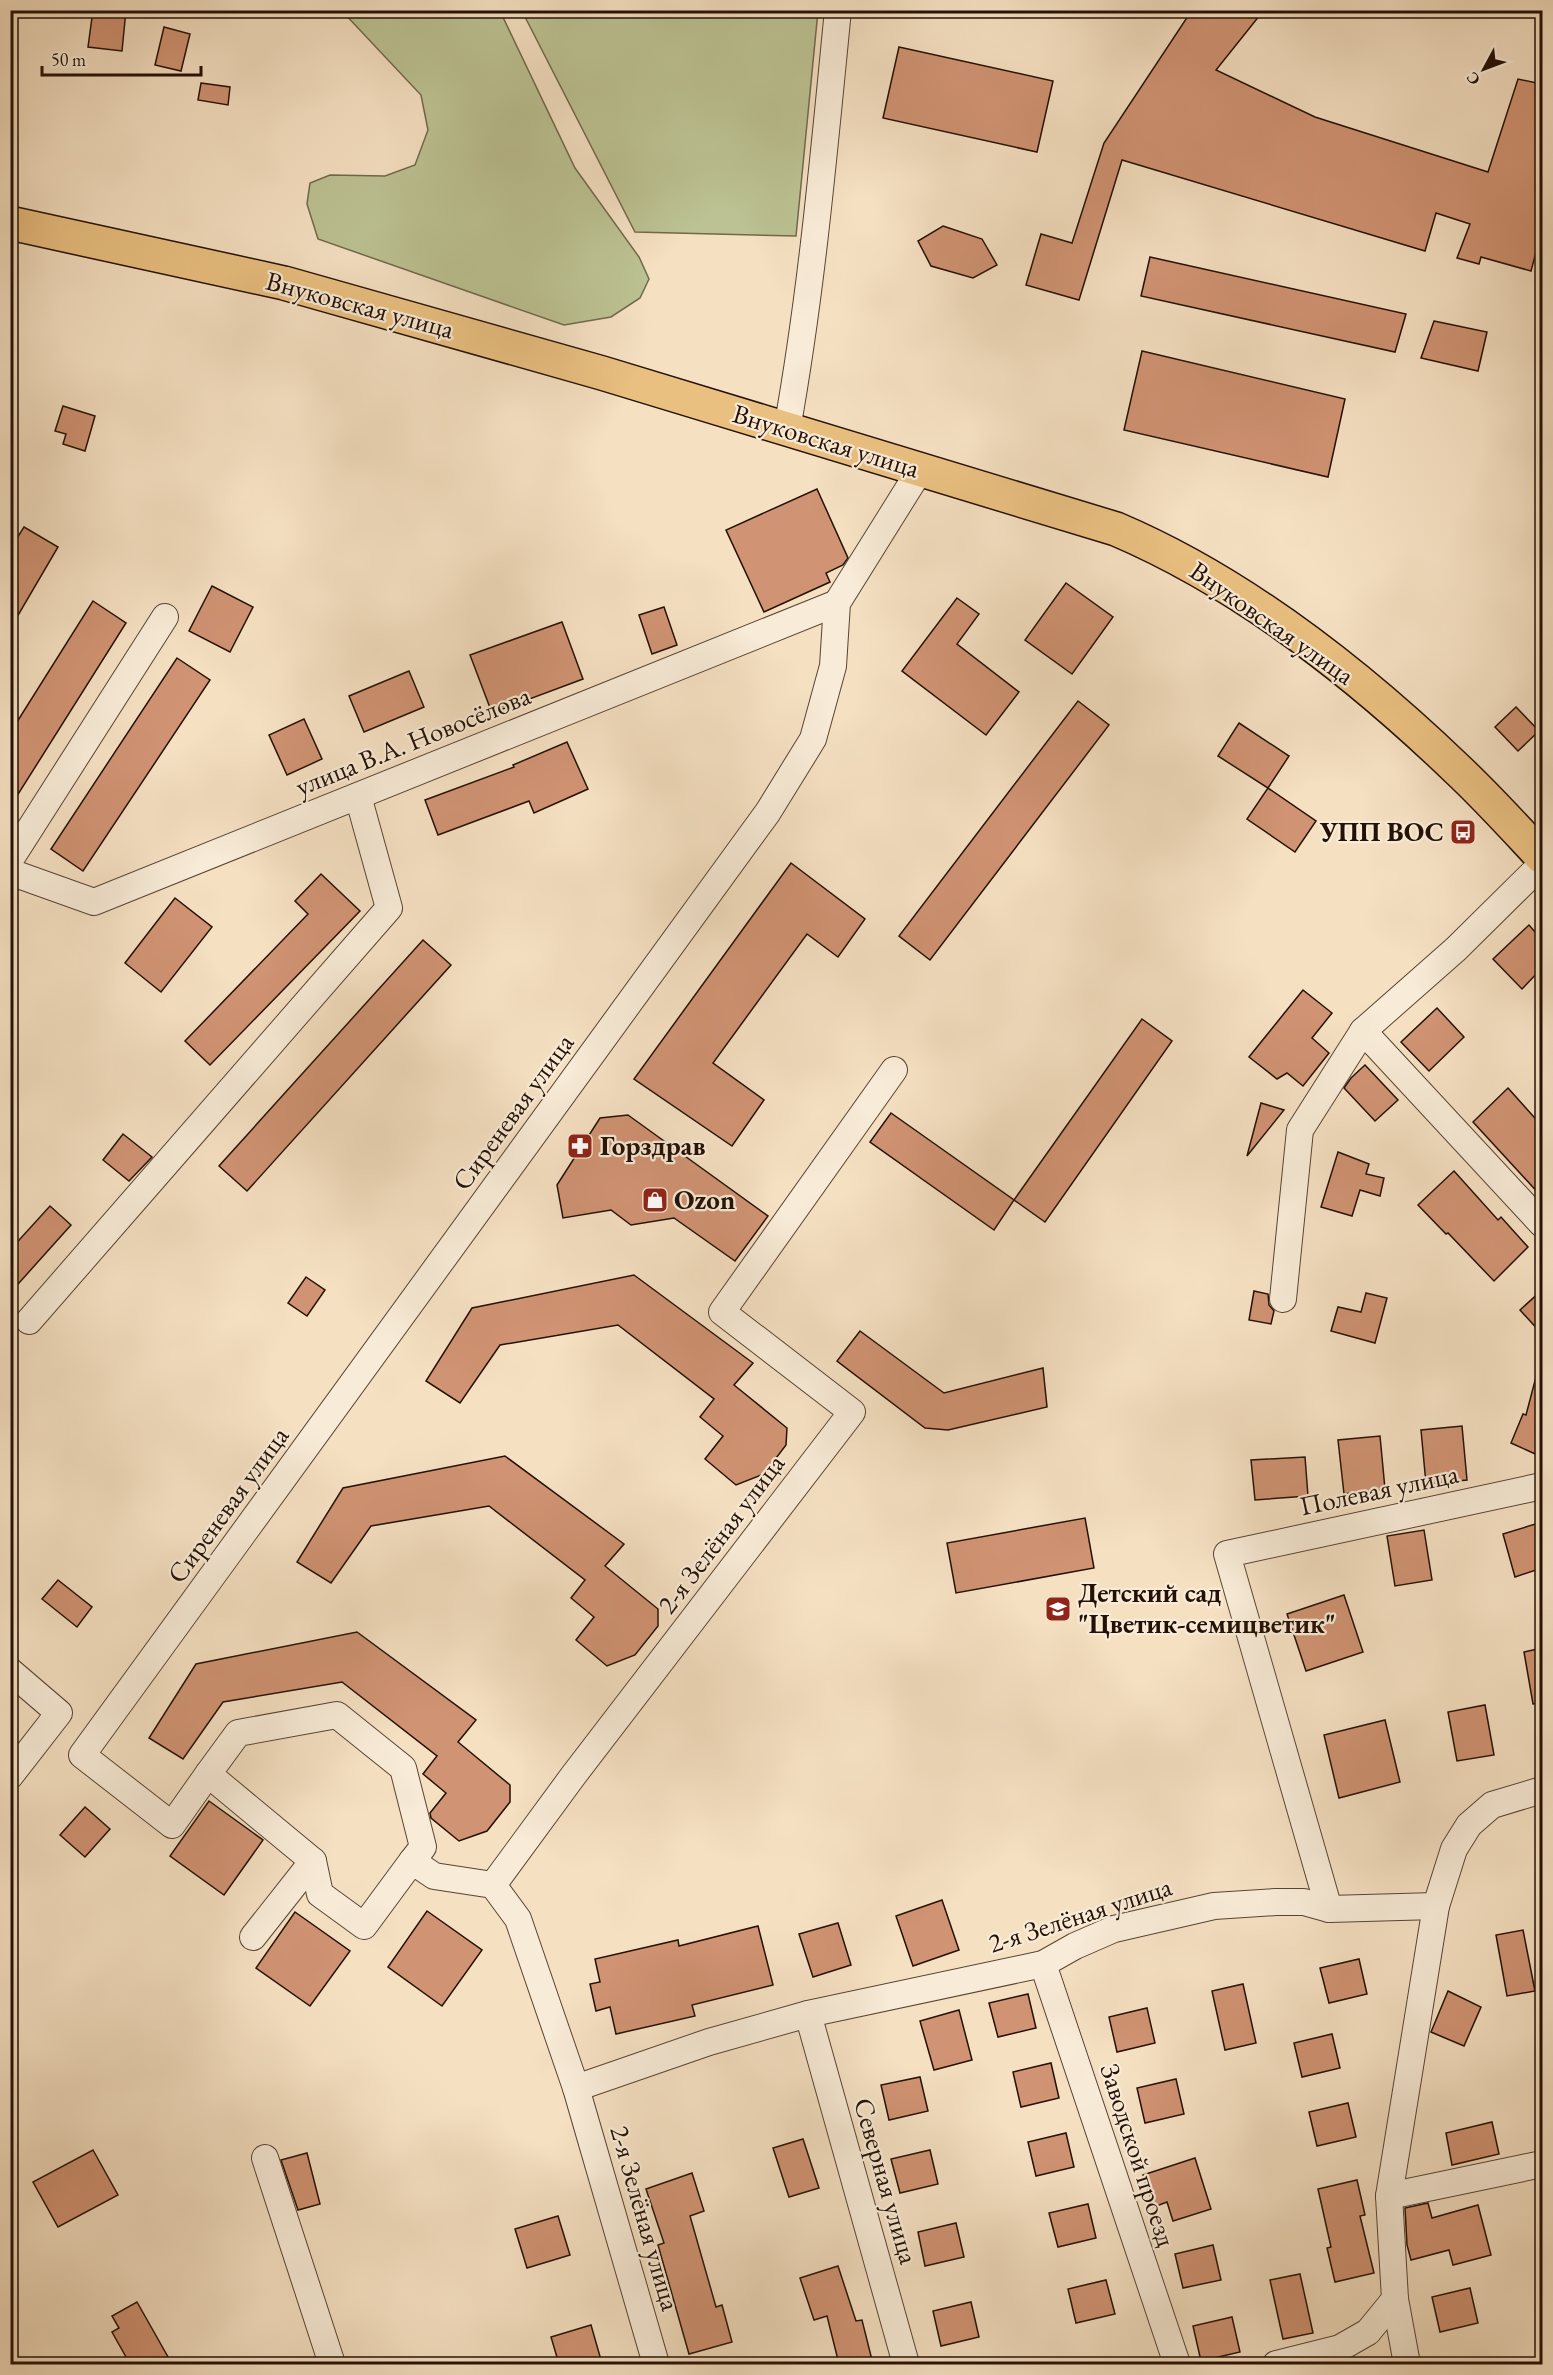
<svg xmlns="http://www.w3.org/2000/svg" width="1553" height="2375" viewBox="0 0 1553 2375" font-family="'EB Garamond',serif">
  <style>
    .green { fill: #bcc293; stroke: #70694c; stroke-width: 1.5 }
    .building { fill: #d09373; stroke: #241005; stroke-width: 1.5 }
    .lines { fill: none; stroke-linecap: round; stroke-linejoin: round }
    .minor-casing { stroke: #584434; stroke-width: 28 }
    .major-casing { stroke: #241005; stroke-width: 36 }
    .minor { stroke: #f8ebd7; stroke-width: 26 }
    .major { stroke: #eac081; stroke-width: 33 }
    .labels { text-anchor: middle; stroke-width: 4.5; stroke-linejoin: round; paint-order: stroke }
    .street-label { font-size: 27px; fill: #241005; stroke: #f8ebd7 }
    .poi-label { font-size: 27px; font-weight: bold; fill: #241005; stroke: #f8ebd7; text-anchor: start }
  </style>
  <rect width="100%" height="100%" fill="#f5e0c2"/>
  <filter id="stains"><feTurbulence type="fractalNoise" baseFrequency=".00333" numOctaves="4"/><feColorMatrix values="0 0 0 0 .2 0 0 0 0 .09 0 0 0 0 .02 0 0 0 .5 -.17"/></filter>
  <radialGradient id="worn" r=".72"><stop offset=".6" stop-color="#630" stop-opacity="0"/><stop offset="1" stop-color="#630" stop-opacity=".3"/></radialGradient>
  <g class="green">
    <polygon points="342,11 500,11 575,168 639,257 649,279 640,298 611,317 564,325 318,239 307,204 310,183 330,175 385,176 415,165 428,130 421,95"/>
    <polygon points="522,11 818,11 796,236 635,232"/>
  </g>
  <g class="building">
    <polygon points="93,10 126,10 122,51 88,47"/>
    <polygon points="1192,10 1264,10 1216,70 1315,117 1488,172 1518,79 1542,84 1542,230 1531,271 1481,257 1479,264 1457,258 1470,224 1436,213 1425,251 1122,160 1079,300 1026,285 1041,234 1072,243 1104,143"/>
    <polygon points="164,27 190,34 181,71 155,65"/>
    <polygon points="899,47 1053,81 1037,152 883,118"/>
    <polygon points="201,83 230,87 228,105 198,100"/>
    <polygon points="943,226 982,239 997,265 973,278 931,266 918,241"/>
    <polygon points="1150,257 1406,314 1395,352 1141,296"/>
    <polygon points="1434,321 1487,332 1478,371 1421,358"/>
    <polygon points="1142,351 1345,399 1328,477 1124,430"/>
    <polygon points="63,406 95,416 85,451 63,444 66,434 55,431"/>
    <polygon points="817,489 848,558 843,565 826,573 830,582 764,612 726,530"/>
    <polygon points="24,527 58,547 10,629 10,549"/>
    <polygon points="1066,583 1113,617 1072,674 1025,640"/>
    <polygon points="212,586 253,607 230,652 189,631"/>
    <polygon points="957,598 979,614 957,644 1019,692 986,735 902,671"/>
    <polygon points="93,601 126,623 10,807 10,733"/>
    <polygon points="664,607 677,645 652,654 639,615"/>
    <polygon points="562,622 583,679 492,713 470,655"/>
    <polygon points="177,658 210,680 83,871 51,849"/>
    <polygon points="409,671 424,707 364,732 349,696"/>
    <polygon points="1078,701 1109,725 930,960 899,936"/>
    <polygon points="1516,707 1539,731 1518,751 1495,727"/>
    <polygon points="304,719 322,759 287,775 269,735"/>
    <polygon points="1239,723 1289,756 1268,788 1316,821 1295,852 1247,819 1268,788 1218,756"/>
    <polygon points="567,742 588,789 534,813 529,801 438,835 425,800 514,767 513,765"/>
    <polygon points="791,863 865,919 838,957 807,934 713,1063 764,1100 732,1146 634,1079"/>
    <polygon points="321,874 360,911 210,1065 185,1041 308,914 295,901"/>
    <polygon points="175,898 212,927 161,992 125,963"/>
    <polygon points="1529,925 1542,940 1542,968 1522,989 1493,959"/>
    <polygon points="423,940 451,965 247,1191 219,1166"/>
    <polygon points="1303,990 1332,1013 1312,1038 1329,1053 1303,1086 1287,1073 1277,1079 1249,1057"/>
    <polygon points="1437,1008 1464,1037 1429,1071 1401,1042"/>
    <polygon points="1142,1019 1172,1041 1045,1222 1014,1200"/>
    <polygon points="1365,1065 1398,1100 1375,1121 1344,1088 1351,1078"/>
    <polygon points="1508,1088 1542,1126 1542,1197 1473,1122"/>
    <polygon points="1261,1103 1284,1110 1247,1156"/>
    <polygon points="891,1113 1014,1200 994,1230 870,1142"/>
    <polygon points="628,1115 768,1216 735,1261 674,1218 631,1225 611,1210 563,1218 557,1185 600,1118"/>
    <polygon points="123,1134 152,1157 129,1181 103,1160"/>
    <polygon points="1338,1152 1369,1164 1366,1174 1384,1178 1380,1196 1360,1190 1352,1216 1321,1207"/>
    <polygon points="1454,1171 1498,1220 1501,1217 1528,1247 1494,1281 1448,1233 1446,1234 1418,1205"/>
    <polygon points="50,1206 71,1225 10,1293 10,1250"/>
    <polygon points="634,1275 753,1363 734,1385 787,1428 786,1445 764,1474 736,1485 705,1459 723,1436 700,1417 714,1399 618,1325 500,1345 460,1403 426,1381 472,1308"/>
    <polygon points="306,1277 325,1290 307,1316 288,1303"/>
    <polygon points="1542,1290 1542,1334 1520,1310"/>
    <polygon points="1254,1291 1268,1294 1269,1305 1274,1311 1271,1324 1249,1320"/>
    <polygon points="1366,1293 1387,1298 1375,1343 1331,1331 1338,1307 1361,1312"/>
    <polygon points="860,1331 944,1393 1043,1368 1047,1407 948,1430 925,1428 837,1361"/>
    <polygon points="1537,1373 1542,1374 1542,1457 1511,1443 1523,1414 1526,1415"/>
    <polygon points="1462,1426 1467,1480 1426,1484 1421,1430"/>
    <polygon points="1380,1436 1385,1489 1344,1494 1338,1440"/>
    <polygon points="505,1456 624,1544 605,1566 658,1609 658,1626 635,1655 607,1666 576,1640 594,1617 571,1598 585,1580 489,1506 371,1526 331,1583 297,1562 343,1488"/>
    <polygon points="1305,1457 1308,1496 1255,1500 1251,1460"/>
    <polygon points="1085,1518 1094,1568 956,1593 947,1543"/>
    <polygon points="1542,1522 1542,1568 1515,1577 1503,1534"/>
    <polygon points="1424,1530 1432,1580 1395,1586 1387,1536"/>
    <polygon points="58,1580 92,1607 77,1627 42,1599"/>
    <polygon points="1344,1595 1363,1652 1306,1671 1287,1614"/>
    <polygon points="357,1632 476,1720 458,1742 510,1785 510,1802 487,1831 459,1841 431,1818 430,1813 446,1793 423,1774 437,1756 342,1682 223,1702 183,1759 149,1738 196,1664"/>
    <polygon points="1542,1648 1542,1703 1533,1704 1524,1652"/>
    <polygon points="1485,1705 1494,1755 1457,1761 1448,1712"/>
    <polygon points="1385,1720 1400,1782 1339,1798 1324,1735"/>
    <polygon points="209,1801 263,1840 224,1895 170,1856"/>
    <polygon points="85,1807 110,1829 85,1857 60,1835"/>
    <polygon points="942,1900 959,1950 913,1966 896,1916"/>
    <polygon points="427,1911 482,1950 442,2006 388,1967"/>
    <polygon points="295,1912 350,1951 310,2006 256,1968"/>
    <polygon points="838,1923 851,1965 813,1977 799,1934"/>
    <polygon points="758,1926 773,1985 692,2005 695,2016 616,2034 610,2007 596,2011 590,1984 600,1982 595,1959 678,1940 679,1946"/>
    <polygon points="1523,1930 1535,1991 1507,1996 1496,1935"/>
    <polygon points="1359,1959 1367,1994 1329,2003 1320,1968"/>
    <polygon points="1243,1984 1256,2043 1225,2050 1212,1991"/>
    <polygon points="1448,1991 1481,2007 1464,2046 1431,2032"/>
    <polygon points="1028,1994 1036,2028 998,2037 989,2003"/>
    <polygon points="1147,2008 1155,2043 1117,2052 1109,2017"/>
    <polygon points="959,2010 972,2060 934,2070 920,2021"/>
    <polygon points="1332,2034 1340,2068 1302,2077 1294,2043"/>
    <polygon points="1051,2063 1059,2098 1021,2107 1013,2072"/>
    <polygon points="920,2077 928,2111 889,2120 881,2085"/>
    <polygon points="1176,2079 1184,2114 1145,2123 1137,2088"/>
    <polygon points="1348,2103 1356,2137 1317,2146 1309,2112"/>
    <polygon points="1492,2122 1499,2154 1452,2165 1446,2133"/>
    <polygon points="1066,2133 1074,2167 1036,2176 1028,2142"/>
    <polygon points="803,2139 819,2188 789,2197 773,2148"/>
    <polygon points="93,2150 118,2195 58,2227 33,2182"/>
    <polygon points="930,2150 938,2184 900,2193 891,2159"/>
    <polygon points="307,2153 320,2204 298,2210 281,2160"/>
    <polygon points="1195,2158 1211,2209 1173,2221 1167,2202 1154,2207 1143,2175"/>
    <polygon points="692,2173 704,2211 690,2216 716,2307 722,2305 732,2342 689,2354 658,2245 664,2243 646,2189"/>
    <polygon points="1357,2180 1365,2215 1360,2216 1374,2273 1335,2282 1327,2248 1331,2247 1318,2189"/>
    <polygon points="1428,2203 1432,2218 1478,2205 1491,2255 1453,2265 1449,2250 1411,2260 1407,2245 1405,2208"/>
    <polygon points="1088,2204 1096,2238 1058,2247 1049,2213"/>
    <polygon points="558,2216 570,2255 527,2268 515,2229"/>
    <polygon points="956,2223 964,2257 925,2266 918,2232"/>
    <polygon points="1213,2245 1221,2280 1183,2288 1175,2254"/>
    <polygon points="838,2266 856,2321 862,2320 873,2364 839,2364 827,2316 814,2320 800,2278"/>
    <polygon points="1300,2274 1313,2333 1283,2339 1270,2280"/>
    <polygon points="1106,2280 1115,2314 1076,2323 1068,2289"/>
    <polygon points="1470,2288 1478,2323 1440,2332 1432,2297"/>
    <polygon points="137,2302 172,2364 130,2364 112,2332 119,2328 112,2316"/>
    <polygon points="971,2302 979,2337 941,2346 933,2311"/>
    <polygon points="1232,2317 1240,2352 1201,2361 1193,2326"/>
    <polygon points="591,2325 601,2360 587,2364 559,2364 551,2337"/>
  </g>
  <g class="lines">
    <g class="minor-casing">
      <g id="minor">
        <path d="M787,429C812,290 824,151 838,10"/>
        <polyline points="10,860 165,617"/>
        <polyline points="10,872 94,902 837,603"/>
        <polyline points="1363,1031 1542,1224"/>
        <polyline points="1283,1299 1300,1130 1363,1031 1456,949 1542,864"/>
        <polyline points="29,1321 389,908 358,796"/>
        <polyline points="10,1671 59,1713 10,1776"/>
        <polyline points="208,1774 238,1733 337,1715 403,1768 423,1847 412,1861"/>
        <polyline points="493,1885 434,1876 412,1861 364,1926 320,1894 313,1861 208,1774 172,1825 82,1755 768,812 813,739 833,666 837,603 920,470"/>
        <polyline points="1329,1909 1227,1554 1542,1486"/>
        <polyline points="253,1937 313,1861"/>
        <polyline points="1043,1964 1177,2364"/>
        <polyline points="808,2014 906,2364"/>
        <polyline points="576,2088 709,2042 808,2014 1043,1964 1075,1946 1114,1929 1214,1906 1276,1902 1304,1902 1329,1909 1436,1906"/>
        <polyline points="265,2158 332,2364"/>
        <polyline points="1389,2196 1542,2164"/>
        <polyline points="656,2364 576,2088 518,1919 493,1885 573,1776 852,1412 722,1312 894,1070"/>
        <polyline points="1276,2364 1340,2348 1368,2332 1395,2299"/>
        <polyline points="1407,2364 1395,2299 1389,2196 1436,1906 1454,1849 1469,1825 1492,1805 1542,1790"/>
      </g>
    </g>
    <g class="major-casing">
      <path id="major" d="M10,223L284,283L602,373L1116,529C1243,583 1358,674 1457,769C1487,797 1514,827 1542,857"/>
    </g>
    <use href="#minor" class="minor"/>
    <use href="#major" class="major"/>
  </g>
  <defs>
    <g id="bus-square" transform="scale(1.35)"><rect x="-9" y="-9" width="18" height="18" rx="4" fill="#8f2418" stroke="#f8ebd7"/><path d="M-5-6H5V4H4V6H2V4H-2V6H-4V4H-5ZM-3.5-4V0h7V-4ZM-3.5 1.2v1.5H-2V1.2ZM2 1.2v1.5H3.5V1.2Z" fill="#fff"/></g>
    <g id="pharmacy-square" transform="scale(1.35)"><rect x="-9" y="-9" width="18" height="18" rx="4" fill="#8f2418" stroke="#f8ebd7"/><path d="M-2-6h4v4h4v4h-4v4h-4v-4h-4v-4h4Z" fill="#fff"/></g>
    <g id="shop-square" transform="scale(1.35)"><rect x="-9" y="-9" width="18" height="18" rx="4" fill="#8f2418" stroke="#f8ebd7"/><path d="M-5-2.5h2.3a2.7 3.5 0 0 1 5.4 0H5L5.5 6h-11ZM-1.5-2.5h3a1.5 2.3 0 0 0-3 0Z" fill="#fff"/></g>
    <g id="school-square" transform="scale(1.35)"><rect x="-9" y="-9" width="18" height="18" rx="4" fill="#8f2418" stroke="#f8ebd7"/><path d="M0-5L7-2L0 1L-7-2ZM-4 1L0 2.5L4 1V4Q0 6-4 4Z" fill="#fff"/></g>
  </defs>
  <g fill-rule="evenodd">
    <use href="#bus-square" x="1463" y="832"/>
    <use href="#pharmacy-square" x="580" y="1146"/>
    <use href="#shop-square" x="655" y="1200"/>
    <use href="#school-square" x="1058" y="1609"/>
  </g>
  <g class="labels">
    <g class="street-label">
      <text transform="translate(360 305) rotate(15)" y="9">Внуковская улица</text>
      <text transform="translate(826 441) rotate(17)" y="9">Внуковская улица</text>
      <text transform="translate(1272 623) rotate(35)" y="9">Внуковская улица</text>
      <text transform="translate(413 741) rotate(-22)" y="9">улица В.А. Новосёлова</text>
      <text transform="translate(513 1112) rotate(-54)" y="9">Сиреневая улица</text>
      <text transform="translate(1379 1490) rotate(-12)" y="9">Полевая улица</text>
      <text transform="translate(228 1505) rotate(-54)" y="9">Сиреневая улица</text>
      <text transform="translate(721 1534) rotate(-53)" y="9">2-я Зелёная улица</text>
      <text transform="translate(1080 1915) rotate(-18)" y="9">2-я Зелёная улица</text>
      <text transform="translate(1138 2155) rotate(72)" y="9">Заводской проезд</text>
      <text transform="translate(886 2181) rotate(74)" y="9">Северная улица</text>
      <text transform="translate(645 2218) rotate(74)" y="9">2-я Зелёная улица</text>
    </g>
    <g class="poi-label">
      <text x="1444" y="841" text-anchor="end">УПП ВОС</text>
      <text x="600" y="1155">Горздрав</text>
      <text x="674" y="1209">Ozon</text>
      <text x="1078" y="1602">Детский сад<tspan x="1078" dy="31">"Цветик-семицветик"</tspan></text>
    </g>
  </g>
  <rect width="1553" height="2375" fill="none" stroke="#f5e0c2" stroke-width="36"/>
  <rect x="12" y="12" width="1529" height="2351" fill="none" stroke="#241005" stroke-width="3"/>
  <rect x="18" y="18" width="1517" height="2339" fill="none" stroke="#241005" stroke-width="1.5"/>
  <g transform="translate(1484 69) rotate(229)" stroke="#f8ebd7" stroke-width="4.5" paint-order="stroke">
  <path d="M0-4.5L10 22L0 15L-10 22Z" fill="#241005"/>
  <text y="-9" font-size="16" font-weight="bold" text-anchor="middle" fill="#241005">С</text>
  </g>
  <path d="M42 66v9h159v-9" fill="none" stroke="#241005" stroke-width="3"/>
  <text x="51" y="66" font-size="18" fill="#241005" stroke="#f8ebd7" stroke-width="4.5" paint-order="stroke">50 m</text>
  <rect width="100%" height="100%" filter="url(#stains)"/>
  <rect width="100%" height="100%" fill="url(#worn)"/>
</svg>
